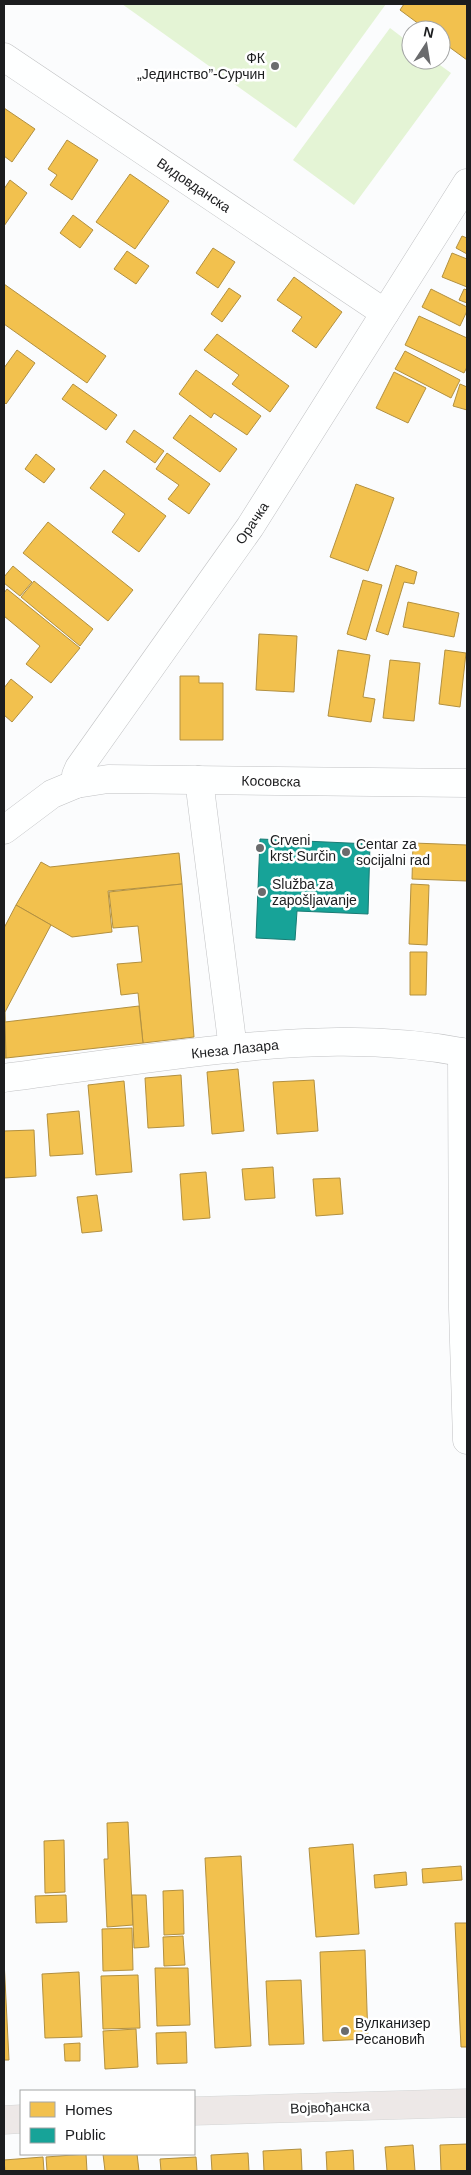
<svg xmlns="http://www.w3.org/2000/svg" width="471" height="2175" viewBox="0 0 471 2175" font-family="Arial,sans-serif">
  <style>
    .green { fill: #e4f4d5 }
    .homes { fill: #f2c14e; stroke: #b29040 }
    .public { fill: #17a398; stroke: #187b74 }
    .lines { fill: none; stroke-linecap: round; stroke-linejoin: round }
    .minor-casing { stroke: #c1c2c4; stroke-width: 29 }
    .major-casing { stroke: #d4d6d6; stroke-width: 29 }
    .minor { stroke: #feffff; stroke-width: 28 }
    .major { stroke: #ede8e7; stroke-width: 28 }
    .poi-dot { fill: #6a6b6d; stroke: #fff; stroke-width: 2 }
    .labels { text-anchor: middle; stroke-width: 5; stroke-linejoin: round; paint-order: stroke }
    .poi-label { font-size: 14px; fill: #1c1d1f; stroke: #fff; text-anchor: start }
    .street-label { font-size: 14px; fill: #1c1d1f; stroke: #fff }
  </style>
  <rect width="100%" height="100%" fill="#fbfcfd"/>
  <g class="green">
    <polygon points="122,4 386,4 296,128"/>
    <polygon points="390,28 411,44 411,60 433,60 451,73 354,205 293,160"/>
  </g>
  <g class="homes">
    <polygon points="404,4 467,4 467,60 441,41 441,30 427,30 400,10"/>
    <polygon points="4,108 35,129 12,162 4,156"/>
    <polygon points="67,140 98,160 72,200 50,185 57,175 48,169"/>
    <polygon points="130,174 169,201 135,249 96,222"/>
    <polygon points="10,180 27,193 4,226 4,189"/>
    <polygon points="73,215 93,230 80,248 60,233"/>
    <polygon points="462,236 467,238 467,254 456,248"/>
    <polygon points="213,248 235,262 218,288 196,273"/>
    <polygon points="127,251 149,266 136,284 114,269"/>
    <polygon points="452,253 467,259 467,287 442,277"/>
    <polygon points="294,277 342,312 316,348 292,331 302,317 277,300"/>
    <polygon points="4,284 106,356 87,383 4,324"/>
    <polygon points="229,288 241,296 222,322 211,314"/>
    <polygon points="431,289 467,307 467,311 460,326 422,307"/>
    <polygon points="464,289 467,290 467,303 459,300"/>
    <polygon points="419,316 467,338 467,367 464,373 405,345"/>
    <polygon points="217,334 289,386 270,412 232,384 239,375 204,350"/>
    <polygon points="17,350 35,363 6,404 4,402 4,368"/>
    <polygon points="405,351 460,380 451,398 395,369"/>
    <polygon points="196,370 261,416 247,435 214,413 211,418 179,394"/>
    <polygon points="394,372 426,388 408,423 376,408"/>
    <polygon points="73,384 117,415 106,430 62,399"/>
    <polygon points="460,384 467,387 467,410 453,406"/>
    <polygon points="190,415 237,449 220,472 173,438"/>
    <polygon points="134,430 164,451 155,463 126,442"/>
    <polygon points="167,453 210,484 189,514 168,499 179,485 156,469"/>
    <polygon points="36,454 55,469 44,483 25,469"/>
    <polygon points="104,470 166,516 139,552 112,532 125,514 90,488"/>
    <polygon points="356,484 394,498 368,571 330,557"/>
    <polygon points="48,522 133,590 108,621 23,553"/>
    <polygon points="396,565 417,572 414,584 404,582 388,635 376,631"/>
    <polygon points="13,566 32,582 20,596 4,583 4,577"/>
    <polygon points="363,580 382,585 366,640 347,634"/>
    <polygon points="34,581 93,629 80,646 21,597"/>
    <polygon points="7,589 80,648 51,683 26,664 40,646 4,616 4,593"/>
    <polygon points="408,602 459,613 454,637 403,627"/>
    <polygon points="259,634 297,636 294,692 256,690"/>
    <polygon points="338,650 370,655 363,697 375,699 371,722 328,716"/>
    <polygon points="445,650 466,653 460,707 439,704"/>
    <polygon points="390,660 420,663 414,721 383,718"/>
    <polygon points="180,676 199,676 199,683 223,683 223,740 180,740"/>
    <polygon points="11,679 33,697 12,722 4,715 4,688"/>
    <polygon points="413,843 467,845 467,881 412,879"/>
    <polygon points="179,853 182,884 108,891 112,932 72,937 16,905 41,862 50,867"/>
    <polygon points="182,884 194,1037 143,1043 138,993 121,995 117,964 142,962 138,926 113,928 109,892"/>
    <polygon points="411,884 429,885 427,945 409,944"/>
    <polygon points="16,905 51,925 5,1012 6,1058 4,1058 4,928"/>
    <polygon points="410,952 427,952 426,995 410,995"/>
    <polygon points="139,1006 143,1043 6,1058 5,1022"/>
    <polygon points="238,1069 244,1131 212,1134 207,1072"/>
    <polygon points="181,1075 184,1126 148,1128 145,1078"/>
    <polygon points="314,1080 318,1131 277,1134 273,1082"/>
    <polygon points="124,1081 132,1172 96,1175 88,1085"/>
    <polygon points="79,1111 83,1154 50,1156 47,1114"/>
    <polygon points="34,1130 36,1176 4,1178 4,1131"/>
    <polygon points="273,1167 275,1198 245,1200 242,1169"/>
    <polygon points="206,1172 210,1218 183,1220 180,1174"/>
    <polygon points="340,1178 343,1214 316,1216 313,1179"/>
    <polygon points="97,1195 102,1231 82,1233 77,1197"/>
    <polygon points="128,1822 133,1925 107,1927 104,1859 108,1859 107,1823"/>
    <polygon points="64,1840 65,1892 45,1893 44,1841"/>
    <polygon points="353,1844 359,1934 316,1937 309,1848"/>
    <polygon points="241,1856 251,2046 215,2048 205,1858"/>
    <polygon points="461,1866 462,1880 423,1883 422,1869"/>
    <polygon points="406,1872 407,1885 375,1888 374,1875"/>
    <polygon points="183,1890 184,1934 164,1935 163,1891"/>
    <polygon points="66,1895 67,1922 36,1923 35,1896"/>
    <polygon points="132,1895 146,1895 149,1947 134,1948"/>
    <polygon points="455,1923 467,1923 467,2047 461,2047"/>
    <polygon points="132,1928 133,1970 103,1971 102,1929"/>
    <polygon points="183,1936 185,1965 164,1966 163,1937"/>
    <polygon points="365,1950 368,2039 323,2041 320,1952"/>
    <polygon points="4,1960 9,2060 4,2060"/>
    <polygon points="155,1968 188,1968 190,2025 157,2026"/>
    <polygon points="79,1972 82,2037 45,2038 42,1974"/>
    <polygon points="138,1975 140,2028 103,2029 101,1976"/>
    <polygon points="301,1980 304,2044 269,2045 266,1981"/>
    <polygon points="136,2029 138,2067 105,2069 103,2031"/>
    <polygon points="186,2032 187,2063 157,2064 156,2033"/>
    <polygon points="80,2043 80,2061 65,2061 64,2044"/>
    <polygon points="467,2144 467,2171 441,2171 440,2145"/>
    <polygon points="413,2145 415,2171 387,2171 385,2147"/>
    <polygon points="301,2149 302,2171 264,2171 263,2151"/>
    <polygon points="353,2150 354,2171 327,2171 326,2152"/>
    <polygon points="248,2153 249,2171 212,2171 211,2155"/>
    <polygon points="86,2154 87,2171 47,2171 46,2157"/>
    <polygon points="103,2154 137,2154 139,2171 105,2171"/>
    <polygon points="43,2157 44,2171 5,2171 4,2160"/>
    <polygon points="196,2157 197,2171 161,2171 160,2159"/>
  </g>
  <polygon class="public" points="260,839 370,844 368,914 297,911 295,940 256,938"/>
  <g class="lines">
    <g class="minor-casing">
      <g id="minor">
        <polyline points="4,57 385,313"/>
        <polyline points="199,780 233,1049"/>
        <polyline points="76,784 76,775 79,768 250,527 467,183"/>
        <polyline points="4,830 52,794 76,784 108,779 467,783"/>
        <polyline points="462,1052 463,1309 467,1440"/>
        <path d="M4,1078C71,1069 139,1059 207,1051C295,1041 379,1036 467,1053"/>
      </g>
    </g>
    <g class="major-casing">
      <g id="major">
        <polyline points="194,2111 467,2103"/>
        <polyline points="4,2120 21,2119"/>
      </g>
    </g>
    <use href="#minor" class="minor"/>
    <use href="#major" class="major"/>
  </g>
  <g class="poi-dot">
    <circle cx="275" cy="66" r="5"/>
    <circle cx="260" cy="848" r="5"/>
    <circle cx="346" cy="852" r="5"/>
    <circle cx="262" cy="892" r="5"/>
    <circle cx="345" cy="2031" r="5"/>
  </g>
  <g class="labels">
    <g class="poi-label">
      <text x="265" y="63" text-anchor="end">ФК<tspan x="265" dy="16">„Јединство”-Сурчин</tspan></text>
      <text x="270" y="845">Crveni<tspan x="270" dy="16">krst Surčin</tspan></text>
      <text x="356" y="849">Centar za<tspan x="356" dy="16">socijalni rad</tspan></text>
      <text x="272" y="889">Služba za<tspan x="272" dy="16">zapošljavanje</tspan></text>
      <text x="355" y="2028">Вулканизер<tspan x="355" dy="16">Ресановић</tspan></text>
    </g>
    <g class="street-label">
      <text transform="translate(194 185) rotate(34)" y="5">Видовданска</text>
      <text transform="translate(252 523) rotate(-56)" y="5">Орачка</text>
      <text transform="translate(271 781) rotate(1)" y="5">Косовска</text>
      <text transform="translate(235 1049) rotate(-6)" y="5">Кнеза Лазара</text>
      <text transform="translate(330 2107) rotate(-2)" y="5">Војвођанска</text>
    </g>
  </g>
  <rect width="471" height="2175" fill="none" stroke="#1c1d1f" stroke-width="10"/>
  <rect x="20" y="2090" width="175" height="65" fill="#ffffff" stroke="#a4a5a5"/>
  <rect x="30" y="2102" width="25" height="15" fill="#f2c14e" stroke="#a4a5a5"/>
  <text x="65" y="2115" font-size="15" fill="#1c1d1f">Homes</text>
  <rect x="30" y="2128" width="25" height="15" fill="#17a398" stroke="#a4a5a5"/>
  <text x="65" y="2140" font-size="15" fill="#1c1d1f">Public</text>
  <g transform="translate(426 45) rotate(12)"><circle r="24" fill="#ffffff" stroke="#a4a5a5"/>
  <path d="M0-4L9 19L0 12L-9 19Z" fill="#6a6b6d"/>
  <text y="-8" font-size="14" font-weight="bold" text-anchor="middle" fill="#1c1d1f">N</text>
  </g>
</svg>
